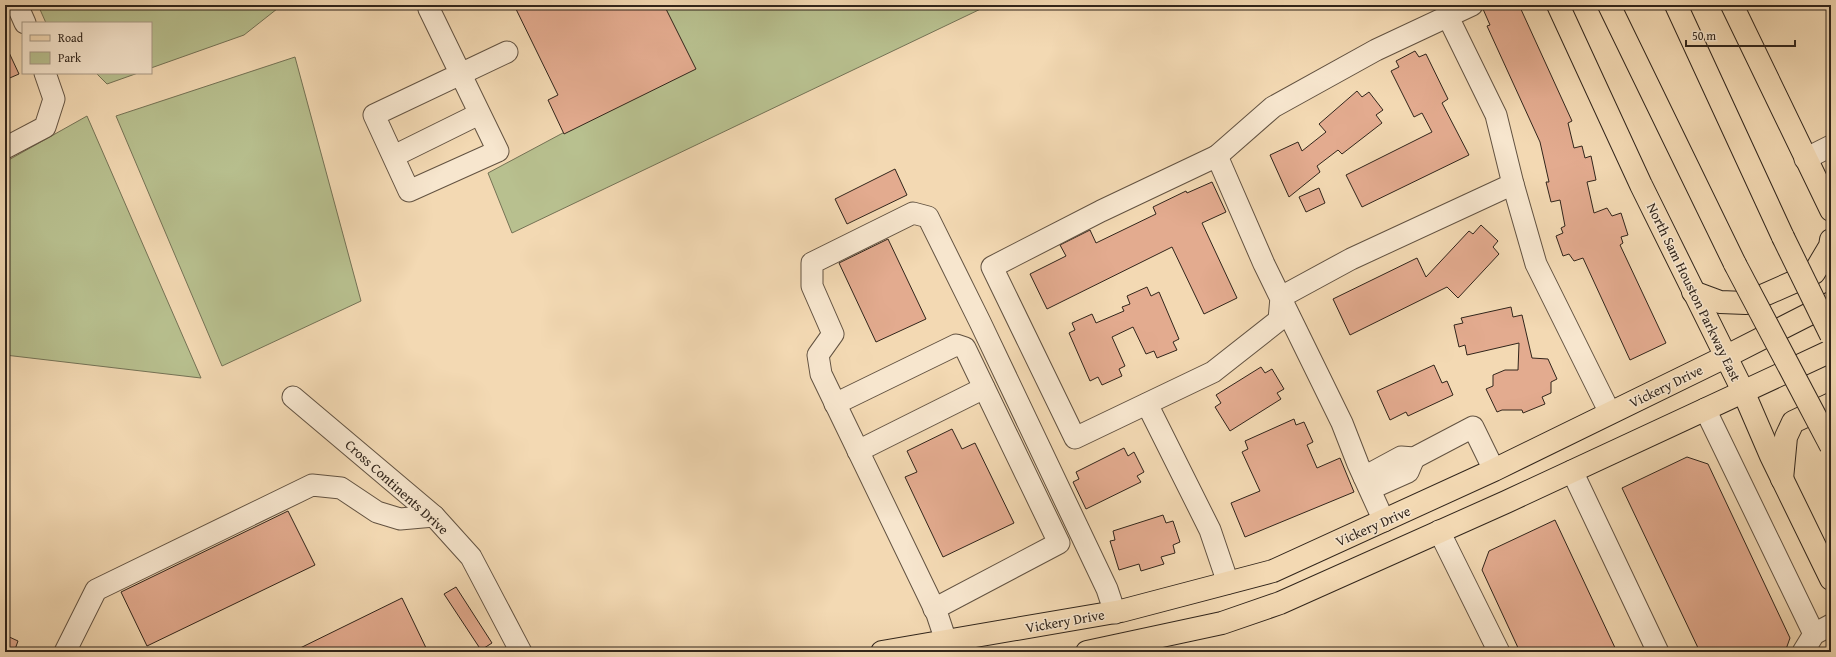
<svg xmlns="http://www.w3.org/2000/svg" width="1836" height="657" viewBox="0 0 1836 657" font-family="'Gentium Book Plus',serif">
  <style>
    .green { fill: #b8c08f; stroke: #747255 }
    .building { fill: #e3ab8f; stroke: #31251b }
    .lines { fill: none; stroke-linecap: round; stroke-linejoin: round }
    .minor-casing { stroke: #625241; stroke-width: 23 }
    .major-casing { stroke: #31251b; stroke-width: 24 }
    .highway-casing { stroke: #31251b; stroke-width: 24 }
    .minor { stroke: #f7e6ce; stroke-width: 21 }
    .major { stroke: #f3d9b3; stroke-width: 22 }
    .highway { stroke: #f3d9b3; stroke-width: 22 }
    .highway-bridge-casing { stroke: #31251b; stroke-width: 24; stroke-linecap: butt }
    .highway-bridge { stroke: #f3d9b3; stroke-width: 22 }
    .labels { text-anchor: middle; stroke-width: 3; stroke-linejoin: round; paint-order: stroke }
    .street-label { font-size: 14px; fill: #31251b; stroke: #f7e6ce }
  </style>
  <rect width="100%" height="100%" fill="#f3d9b3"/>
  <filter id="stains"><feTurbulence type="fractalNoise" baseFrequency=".005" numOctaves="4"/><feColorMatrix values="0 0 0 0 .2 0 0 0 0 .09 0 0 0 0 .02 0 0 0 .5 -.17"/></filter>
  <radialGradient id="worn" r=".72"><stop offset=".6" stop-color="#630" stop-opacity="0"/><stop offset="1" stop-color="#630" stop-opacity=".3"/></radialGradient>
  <g class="green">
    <polygon points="38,5 282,5 244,35 151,68 151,23 46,23"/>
    <polygon points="649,5 989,5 512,233 488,173 677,72"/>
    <polygon points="295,57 361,301 222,366 116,116"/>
    <polygon points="96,73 138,73 107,84"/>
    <polygon points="87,116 201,378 5,355 5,162"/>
  </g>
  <g class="building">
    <polygon points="514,5 664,5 696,69 564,134 548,100 558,95"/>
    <polygon points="1489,5 1519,5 1572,121 1568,123 1574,148 1582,146 1585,158 1591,156 1596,180 1587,182 1594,213 1607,208 1612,216 1621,213 1628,235 1621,237 1623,243 1620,245 1666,343 1630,360 1583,258 1574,261 1569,254 1563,256 1556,236 1563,233 1561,228 1565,226 1560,200 1551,202 1546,182 1549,182 1540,142 1487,26 1490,25 1483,9"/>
    <polygon points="5,44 19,74 5,80"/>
    <polygon points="1415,51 1419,57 1426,54 1448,99 1442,103 1469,155 1362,207 1346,175 1432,132 1422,113 1414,117 1391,71 1399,67 1396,61"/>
    <polygon points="1357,91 1362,97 1369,92 1383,110 1376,115 1382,123 1342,154 1338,150 1317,166 1320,172 1289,197 1270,155 1298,142 1302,151 1326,132 1319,124"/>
    <polygon points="895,169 907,195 847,224 835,199"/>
    <polygon points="1212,182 1226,212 1202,223 1237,298 1204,314 1172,247 1047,309 1030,274 1066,256 1060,245 1090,230 1096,243 1156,214 1153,207 1186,191 1187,193"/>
    <polygon points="1319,188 1325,203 1306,212 1299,197"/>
    <polygon points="1481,225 1498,241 1493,247 1499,254 1458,298 1447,287 1350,335 1333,299 1417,258 1426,277 1469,231 1473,234"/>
    <polygon points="888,239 926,319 876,342 839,263"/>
    <polygon points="1147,287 1151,296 1159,292 1179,339 1173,342 1177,350 1157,358 1154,351 1146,354 1133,327 1112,337 1125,366 1119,369 1122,376 1102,385 1098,377 1090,381 1069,333 1075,330 1072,323 1092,314 1096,323 1124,311 1122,307 1130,304 1127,296"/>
    <polygon points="1511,307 1513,317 1522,315 1532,358 1548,359 1557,379 1551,382 1551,393 1542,397 1545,404 1523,413 1522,410 1502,410 1497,412 1486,389 1493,386 1493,375 1505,370 1518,370 1519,343 1467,355 1465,345 1459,347 1454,325 1463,323 1461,318"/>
    <polygon points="1434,365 1442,383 1447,381 1453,395 1408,416 1406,412 1390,420 1377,391"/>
    <polygon points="1261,367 1265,373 1272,369 1284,389 1277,393 1281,399 1230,431 1215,407 1221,403 1216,395"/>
    <polygon points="1294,419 1296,425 1304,422 1313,442 1307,445 1317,468 1340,458 1354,492 1245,537 1231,503 1260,491 1242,452 1248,449 1245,441"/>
    <polygon points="952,429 962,449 975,443 1014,523 943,557 905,477 917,472 907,451"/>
    <polygon points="1124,448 1128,456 1134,452 1144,472 1137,476 1141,482 1086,509 1073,482 1079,479 1076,472"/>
    <polygon points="1687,457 1708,464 1790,638 1785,652 1700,652 1622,488"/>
    <polygon points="288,511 315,565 147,646 121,592"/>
    <polygon points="1163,515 1166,523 1173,521 1180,542 1173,545 1175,553 1161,557 1164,564 1141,571 1139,564 1119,570 1110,541 1115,540 1113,531"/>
    <polygon points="1555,520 1617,652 1520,652 1482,570 1489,551"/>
    <polygon points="456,587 492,643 481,650 444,594"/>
    <polygon points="402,598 428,652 292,652"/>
    <polygon points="5,635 18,641 14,652 5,652"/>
  </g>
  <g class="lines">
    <g class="minor-casing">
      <g id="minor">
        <polyline points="17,5 25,23"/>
        <polyline points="428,5 429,9 498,151 409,191 374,115 507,52"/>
        <polyline points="5,148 45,127 54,99 45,73"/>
        <polyline points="394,156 479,114"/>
        <polyline points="1217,156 1273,107 1376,50 1472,5"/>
        <polyline points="1805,159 1831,146"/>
        <polyline points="1513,184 1536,264 1610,413"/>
        <polyline points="293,397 434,516 471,557 521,652"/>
        <polyline points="835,404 956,345 965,348 1059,543 934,609"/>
        <polyline points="1147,404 1210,530 1228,583"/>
        <polyline points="1705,409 1814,634"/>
        <polyline points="858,451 984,388"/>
        <polyline points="1572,471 1658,652"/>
        <polyline points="1364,477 1401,457 1414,458 1473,427 1494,470"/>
        <polyline points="1370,489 1408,472 1414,458"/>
        <polyline points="1384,521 1358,464 1342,423 1264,264 1217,156 1101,211 992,267 1075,438 1213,372 1279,320 1281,297 1351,259 1513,184 1496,115 1448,17"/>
        <polyline points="1439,531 1499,652"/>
        <polyline points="946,641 937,614 821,374 818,355 833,334 812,286 812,263 913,213 928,217 980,322 1107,589 1115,613"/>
        <polyline points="65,652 96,590 312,485 341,488 377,512 400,519 434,516"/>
        <polyline points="1803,652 1814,634 1831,625"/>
      </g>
    </g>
    <g class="major-casing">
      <g id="major">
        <polyline points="1558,5 1641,185 1743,391 1771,456 1831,579"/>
        <polyline points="1732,5 1831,210"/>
        <polyline points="1693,292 1720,302 1746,303 1814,273 1830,246 1831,240"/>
        <polyline points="1782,479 1786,437 1793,422 1831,404"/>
        <polyline points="882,652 1121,611 1273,571 1494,470 1725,357 1831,303"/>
        <polyline points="1087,652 1222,623 1280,603 1506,502 1831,351"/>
      </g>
    </g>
    <g class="highway-casing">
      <g id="highway">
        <polyline points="1609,5 1735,264"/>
        <polyline points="1676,5 1783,237"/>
      </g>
    </g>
    <use href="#minor" class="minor"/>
    <use href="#major" class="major"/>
    <use href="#highway" class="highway"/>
    <g class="highway-bridge-casing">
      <g id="highway-bridge">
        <polyline points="1783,237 1831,335"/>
        <polyline points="1735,264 1831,446"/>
      </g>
    </g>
    <use href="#highway-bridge" class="highway-bridge"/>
  </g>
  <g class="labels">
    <g class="street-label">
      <text transform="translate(1694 292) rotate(64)" y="5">North Sam Houston Parkway East</text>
      <text transform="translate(1666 386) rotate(-26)" y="5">Vickery Drive</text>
      <text transform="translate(397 487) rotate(42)" y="5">Cross Continents Drive</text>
      <text transform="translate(1373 526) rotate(-24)" y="5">Vickery Drive</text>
      <text transform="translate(1065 621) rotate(-10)" y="5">Vickery Drive</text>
    </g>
  </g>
  <rect width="1836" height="657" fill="none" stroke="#f3d9b3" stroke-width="20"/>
  <rect x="6" y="6" width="1824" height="645" fill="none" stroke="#31251b" stroke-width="2"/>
  <rect x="10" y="10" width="1816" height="637" fill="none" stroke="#31251b"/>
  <rect x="22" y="22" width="130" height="52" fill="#f7e6ce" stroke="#a89986"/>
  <rect x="30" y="35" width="20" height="6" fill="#f3d9b3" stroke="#a89986"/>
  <text x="58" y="42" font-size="12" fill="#31251b">Road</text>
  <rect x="30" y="52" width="20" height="12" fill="#b8c08f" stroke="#a89986"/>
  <text x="58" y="62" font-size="12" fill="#31251b">Park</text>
  <path d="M1686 40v6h109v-6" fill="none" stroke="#31251b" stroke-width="2"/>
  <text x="1692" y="40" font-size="12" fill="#31251b" stroke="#f7e6ce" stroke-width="3" paint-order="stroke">50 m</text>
  <rect width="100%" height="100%" filter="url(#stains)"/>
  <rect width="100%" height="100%" fill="url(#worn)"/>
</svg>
